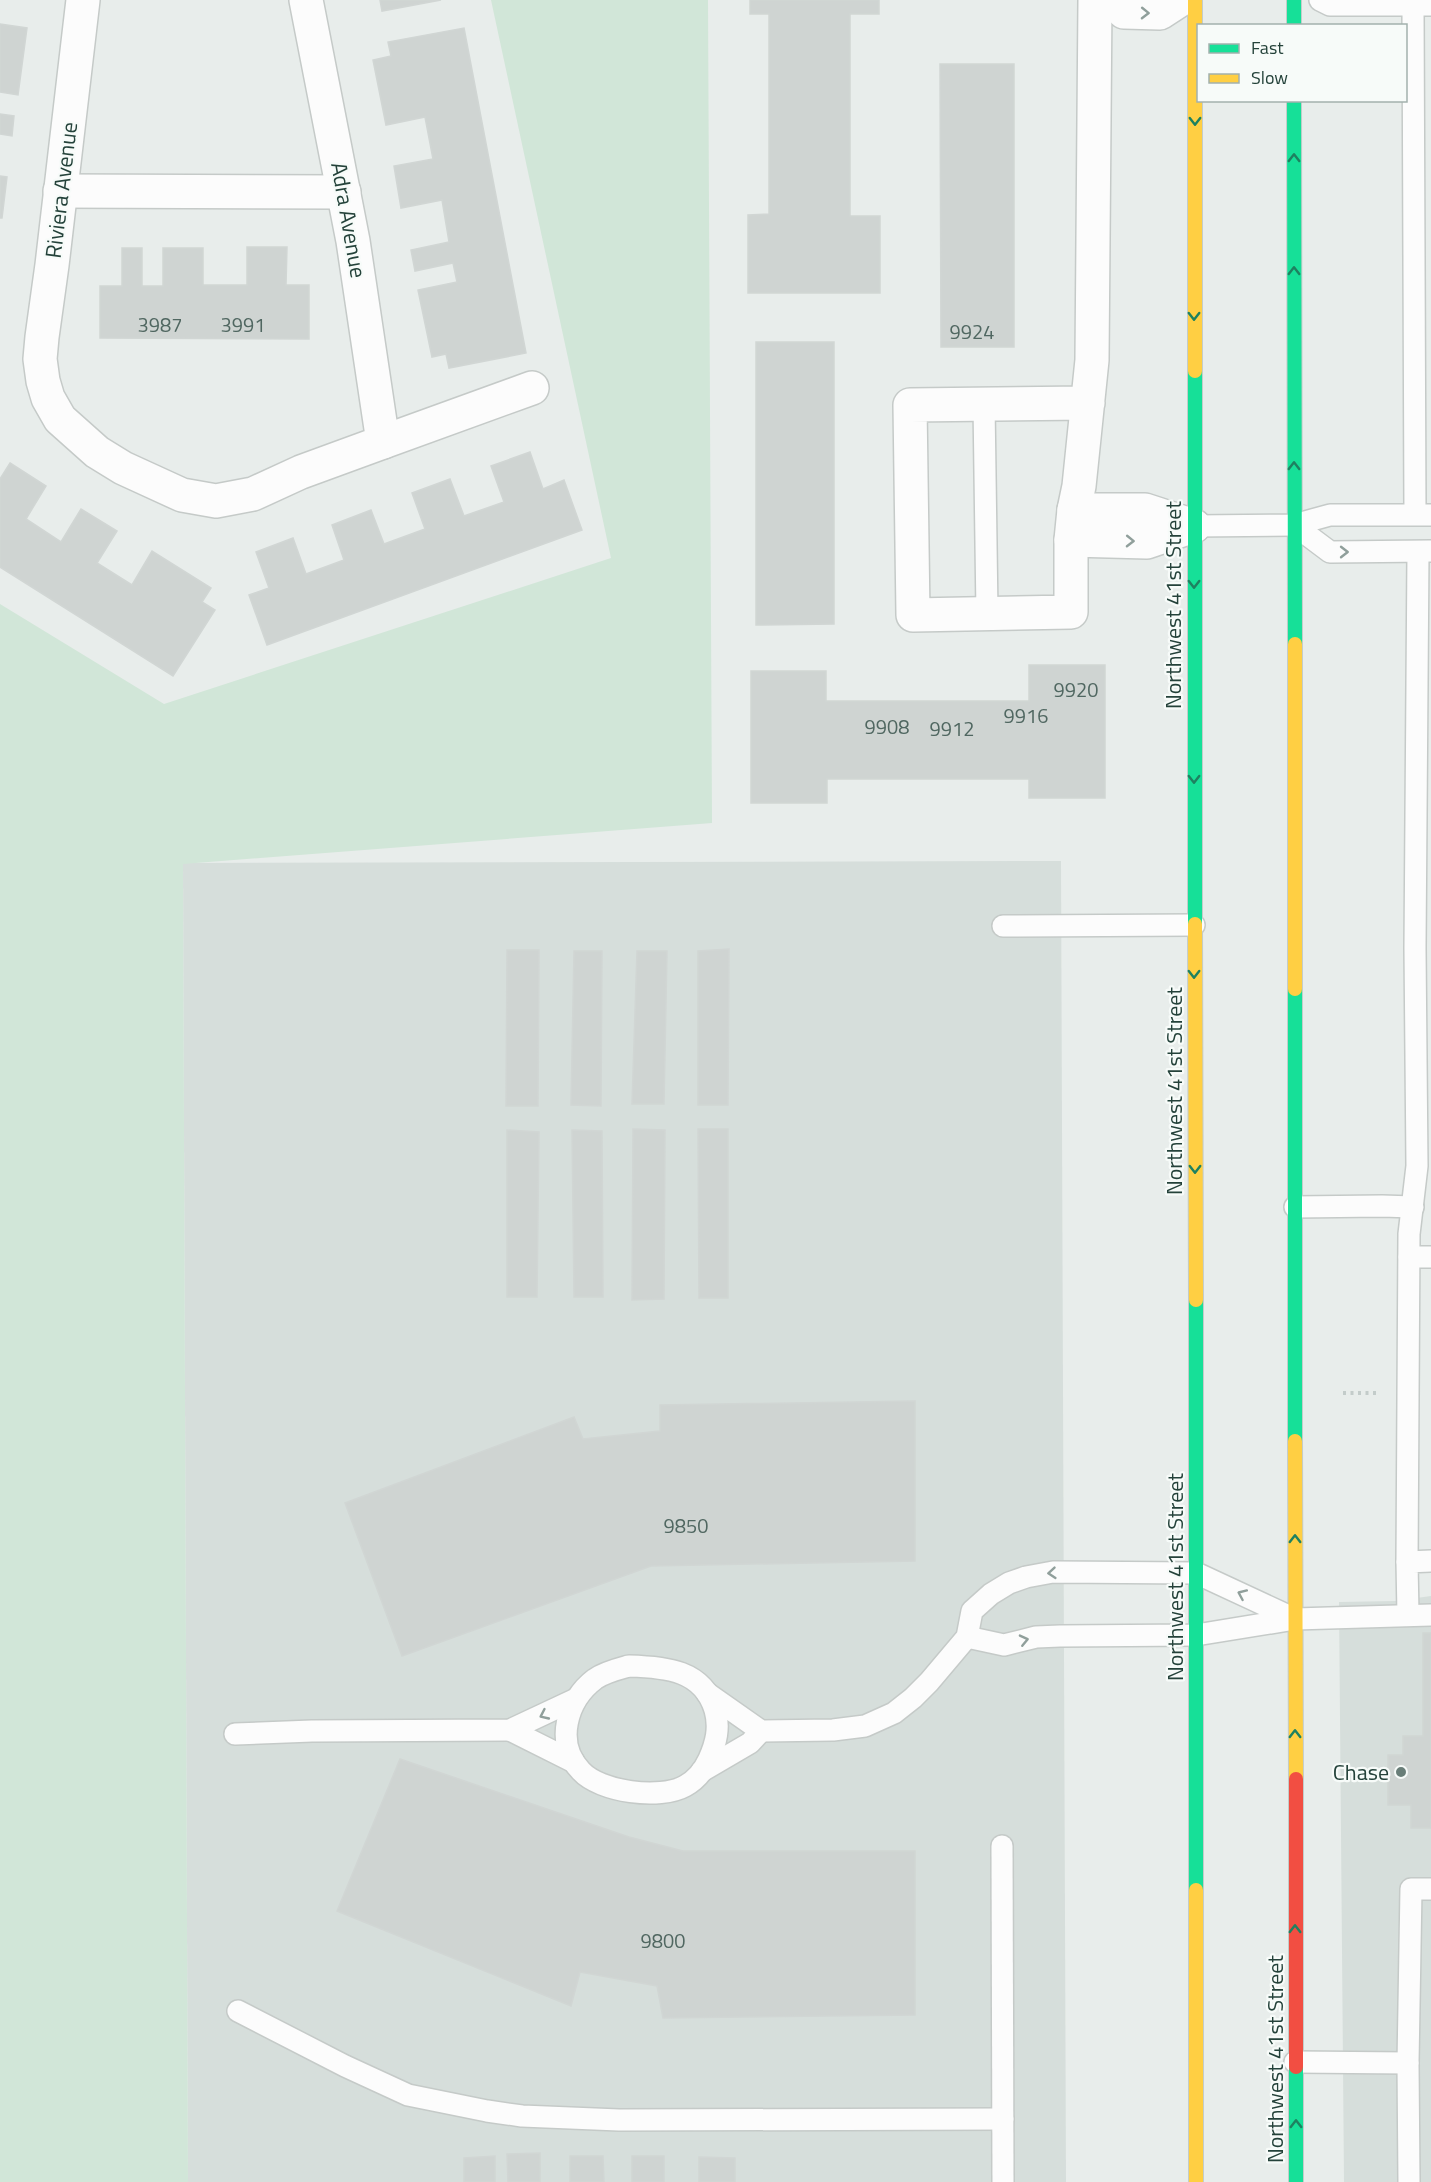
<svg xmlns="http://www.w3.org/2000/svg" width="1431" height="2182" viewBox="0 0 1431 2182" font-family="'Titillium Web',sans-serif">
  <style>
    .built { fill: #d6dedb }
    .green { fill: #d1e6d8 }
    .building { fill: #cfd4d2; stroke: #d1d6d4; stroke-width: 1.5 }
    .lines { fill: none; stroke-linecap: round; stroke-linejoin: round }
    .lane-casing { stroke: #c5cac8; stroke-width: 24 }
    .street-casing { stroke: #c5cac8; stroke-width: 36 }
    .fast-casing { stroke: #c3ccc9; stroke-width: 16 }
    .slow-casing { stroke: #c3ccc9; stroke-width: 16 }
    .jam-casing { stroke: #c3ccc9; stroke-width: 16 }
    .path { stroke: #c3ccca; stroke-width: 4; stroke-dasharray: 3 4.5; stroke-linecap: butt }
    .lane { stroke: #fcfcfc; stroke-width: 21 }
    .street { stroke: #fcfcfc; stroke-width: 33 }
    .fast { stroke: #16e098; stroke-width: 14 }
    .slow { stroke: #ffcf43; stroke-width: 14 }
    .jam { stroke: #f24e42; stroke-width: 14 }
    .oneway { stroke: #909f9b }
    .oneway2 { stroke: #1e8160 }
    .poi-dot { fill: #697e78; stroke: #f7fbf9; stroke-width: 2 }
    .labels { text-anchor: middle; stroke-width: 4.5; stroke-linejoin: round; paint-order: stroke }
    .number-label { font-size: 20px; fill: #506761 }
    .street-label { font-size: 22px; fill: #24423a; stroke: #f7fbf9 }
    .poi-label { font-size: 22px; fill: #24423a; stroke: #f7fbf9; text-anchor: end }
  </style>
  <rect width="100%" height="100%" fill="#e8edeb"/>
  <g class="built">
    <polygon points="1061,861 1066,2182 188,2182 183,863"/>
    <polygon points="1431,1596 1431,2182 1344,2182 1339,1602 1395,1601"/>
  </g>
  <polygon class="green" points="491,0 708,0 712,823 183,864 188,2182 0,2182 0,604 164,704 611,558"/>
  <g class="building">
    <polygon points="380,0 441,0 382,11"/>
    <polygon points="750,0 879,0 879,14 850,14 850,216 880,216 880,293 748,293 748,215 769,214 769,14 750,14"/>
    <polygon points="0,24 27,28 18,95 0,92"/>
    <polygon points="464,28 526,353 449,368 446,354 432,357 418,290 457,282 453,263 415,271 411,250 449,242 442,200 401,208 394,166 433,159 425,117 386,125 373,60 391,56 388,42"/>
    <polygon points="940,64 1014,64 1014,347 941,347"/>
    <polygon points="0,114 14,116 12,136 0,134"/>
    <polygon points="0,176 7,177 2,218 0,218"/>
    <polygon points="247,247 287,247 286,285 309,285 309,339 100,338 100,286 122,286 122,248 142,248 142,286 163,286 163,248 203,248 203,285 247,285"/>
    <polygon points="756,342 834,342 834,624 756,625"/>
    <polygon points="530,452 543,489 564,480 582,530 267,645 249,595 269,588 256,552 293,538 306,574 344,560 332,525 371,510 384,544 425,529 412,493 450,479 464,516 504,502 491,466"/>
    <polygon points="10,463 46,486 26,519 61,542 81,509 117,531 97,563 132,585 152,551 211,588 202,602 215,610 173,676 0,567 0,479"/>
    <polygon points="1029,665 1105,665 1105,798 1029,798 1029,779 827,779 827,803 751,803 751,671 826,671 826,701 1029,701"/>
    <polygon points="729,949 728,1105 698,1105 698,951"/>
    <polygon points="507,950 539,950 538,1106 506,1106"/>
    <polygon points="574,951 602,951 601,1106 571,1105"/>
    <polygon points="637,951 667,951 664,1104 632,1104"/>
    <polygon points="633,1129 665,1130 664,1299 632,1300"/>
    <polygon points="698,1129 728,1129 728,1298 699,1298"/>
    <polygon points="507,1130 539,1132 537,1297 507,1297"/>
    <polygon points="572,1130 602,1131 603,1297 574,1297"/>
    <polygon points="915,1401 915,1561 651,1566 402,1656 345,1503 574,1417 583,1439 660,1431 660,1405"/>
    <polygon points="1423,1633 1431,1633 1431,1828 1411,1828 1411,1805 1388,1805 1388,1755 1403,1755 1403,1736 1423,1736"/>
    <polygon points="400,1759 629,1837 683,1851 915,1851 915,2015 663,2018 657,1986 580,1972 571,2006 337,1911"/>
    <polygon points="540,2153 540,2182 508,2182 507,2154"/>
    <polygon points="495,2156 495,2182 464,2182 464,2158"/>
    <polygon points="570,2156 603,2156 604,2182 570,2182"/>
    <rect x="632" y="2156" width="32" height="26"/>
    <polygon points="699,2157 735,2158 735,2182 699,2182"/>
  </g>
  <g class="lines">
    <g class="lane-casing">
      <g id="lane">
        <polyline points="1320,0 1330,5 1431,5"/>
        <polyline points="1413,6 1415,514"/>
        <polyline points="984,404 987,613"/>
        <polyline points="1294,525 1330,552 1431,551"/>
        <polyline points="1194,526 1294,525 1330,515 1431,515"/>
        <polyline points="1003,926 1194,925"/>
        <polyline points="1295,1207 1382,1206 1413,1207"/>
        <polyline points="1409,1257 1431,1257"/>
        <polyline points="1407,1562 1409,1234 1417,1166 1415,948 1418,552"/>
        <polyline points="1408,1615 1407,1562 1431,1561"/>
        <polyline points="967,1637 1004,1645 1036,1637 1060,1636 1196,1635 1295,1619 1431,1615"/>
        <path d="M629,1666C666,1667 703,1670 715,1710C720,1728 716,1743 709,1759C704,1770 696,1780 685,1786C660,1800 600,1792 581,1771C554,1743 567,1700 595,1679C605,1672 618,1669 629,1666Z"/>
        <polyline points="707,1693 761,1731 833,1730 865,1726 894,1713 913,1698 929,1682 967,1637 972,1611 991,1594 1009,1583 1026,1577 1053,1572 1196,1573 1295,1619"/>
        <polyline points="510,1730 574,1762"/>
        <polyline points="235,1734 312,1731 510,1730 576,1699"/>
        <polyline points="702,1771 750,1743 761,1731"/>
        <polyline points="1002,1846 1003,2182"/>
        <polyline points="238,2011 345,2066 408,2095 487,2111 522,2116 619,2120 1003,2119"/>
        <polyline points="1295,2062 1408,2063"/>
        <polyline points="1409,2182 1408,2063 1411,1889 1431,1889"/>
      </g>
    </g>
    <g class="street-casing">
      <g id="street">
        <polyline points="83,0 52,265 42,337 40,359 43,381 48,398 60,419 97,452 123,468 182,495 216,501 253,494 301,472 383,442 353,241 306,0"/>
        <polyline points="1112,0 1124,12 1160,13 1180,0"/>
        <polyline points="60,191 344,192"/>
        <polyline points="1088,403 910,405 913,615 1071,612 1071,540 1074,510 1079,486 1092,360 1095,0"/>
        <polyline points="383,442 532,388"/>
        <polyline points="1074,510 1145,510 1194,526"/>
        <polyline points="1071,540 1147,542 1194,526"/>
      </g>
    </g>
    <g class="fast-casing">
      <g id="fast">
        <polyline points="1294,0 1294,26"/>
        <polyline points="1294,100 1295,644"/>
        <polyline points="1195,371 1195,924"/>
        <polyline points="1295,989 1295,1441"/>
        <polyline points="1196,1300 1196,1890"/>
        <polyline points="1296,2067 1296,2182"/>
      </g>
    </g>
    <g class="slow-casing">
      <g id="slow">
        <polyline points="1195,0 1195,371"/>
        <polyline points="1295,644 1295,989"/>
        <polyline points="1195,924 1196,1300"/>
        <polyline points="1295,1441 1296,1779"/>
        <polyline points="1196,1890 1196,2182"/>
      </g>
    </g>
    <g class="jam-casing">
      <polyline id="jam" points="1296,1779 1296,2067"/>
    </g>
    <polyline class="path" points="1343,1393 1379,1393"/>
    <use href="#lane" class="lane"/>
    <use href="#street" class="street"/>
    <use href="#fast" class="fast"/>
    <use href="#slow" class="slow"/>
    <use href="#jam" class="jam"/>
  </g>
  <defs><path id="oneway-chevron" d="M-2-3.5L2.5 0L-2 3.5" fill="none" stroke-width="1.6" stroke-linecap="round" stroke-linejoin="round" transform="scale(1.5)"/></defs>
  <g class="oneway">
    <use href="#oneway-chevron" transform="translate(1145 13) rotate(1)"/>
    <use href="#oneway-chevron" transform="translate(1130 541) rotate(1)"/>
    <use href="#oneway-chevron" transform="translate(1344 552)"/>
    <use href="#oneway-chevron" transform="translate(1052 1573) rotate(175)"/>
    <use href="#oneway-chevron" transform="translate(1242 1594) rotate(-156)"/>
    <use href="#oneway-chevron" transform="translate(1024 1640) rotate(-13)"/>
    <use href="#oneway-chevron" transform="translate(544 1715) rotate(155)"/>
  </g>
  <g class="oneway2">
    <use href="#oneway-chevron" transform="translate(1195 121) rotate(90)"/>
    <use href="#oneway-chevron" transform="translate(1294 158) rotate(-90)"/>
    <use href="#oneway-chevron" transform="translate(1294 271) rotate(-90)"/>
    <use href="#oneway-chevron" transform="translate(1194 316) rotate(90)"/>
    <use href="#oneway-chevron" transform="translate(1294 466) rotate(-90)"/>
    <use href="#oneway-chevron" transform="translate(1194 584) rotate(90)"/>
    <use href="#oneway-chevron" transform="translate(1194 779) rotate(90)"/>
    <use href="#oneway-chevron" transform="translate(1194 974) rotate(90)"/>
    <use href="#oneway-chevron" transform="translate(1195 1169) rotate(90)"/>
    <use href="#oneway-chevron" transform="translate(1295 1539) rotate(-90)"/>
    <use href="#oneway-chevron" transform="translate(1295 1734) rotate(-90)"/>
    <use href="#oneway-chevron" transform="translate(1295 1929) rotate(-90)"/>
    <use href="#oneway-chevron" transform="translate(1296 2124) rotate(-90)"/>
  </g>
  <circle class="poi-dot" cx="1401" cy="1772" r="6"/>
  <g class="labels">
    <g class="number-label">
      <text x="160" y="332">3987</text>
      <text x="243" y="332">3991</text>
      <text x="972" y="339">9924</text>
      <text x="1076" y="697">9920</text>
      <text x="1026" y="723">9916</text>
      <text x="887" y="734">9908</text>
      <text x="952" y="736">9912</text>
      <text x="686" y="1533">9850</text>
      <text x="663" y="1948">9800</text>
    </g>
    <g class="street-label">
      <text transform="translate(61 190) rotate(-83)" y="8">Riviera Avenue</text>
      <text transform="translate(349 220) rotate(80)" y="8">Adra Avenue</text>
      <text transform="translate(1173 605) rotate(-90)" y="8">Northwest 41st Street</text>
      <text transform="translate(1174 1091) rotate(-90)" y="8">Northwest 41st Street</text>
      <text transform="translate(1175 1577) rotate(-90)" y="8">Northwest 41st Street</text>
      <text transform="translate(1275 2059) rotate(-90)" y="8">Northwest 41st Street</text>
    </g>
    <g class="poi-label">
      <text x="1389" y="1780">Chase</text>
    </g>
  </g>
  <rect x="1197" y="24" width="210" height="78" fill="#f7fbf9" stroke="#a3b1ad" stroke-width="1.5"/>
  <rect x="1209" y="44" width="30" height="9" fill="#16e098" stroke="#a3b1ad" stroke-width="1.5"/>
  <text x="1251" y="54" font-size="18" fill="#24423a">Fast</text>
  <rect x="1209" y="74" width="30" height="9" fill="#ffcf43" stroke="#a3b1ad" stroke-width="1.5"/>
  <text x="1251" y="84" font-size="18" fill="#24423a">Slow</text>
</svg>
